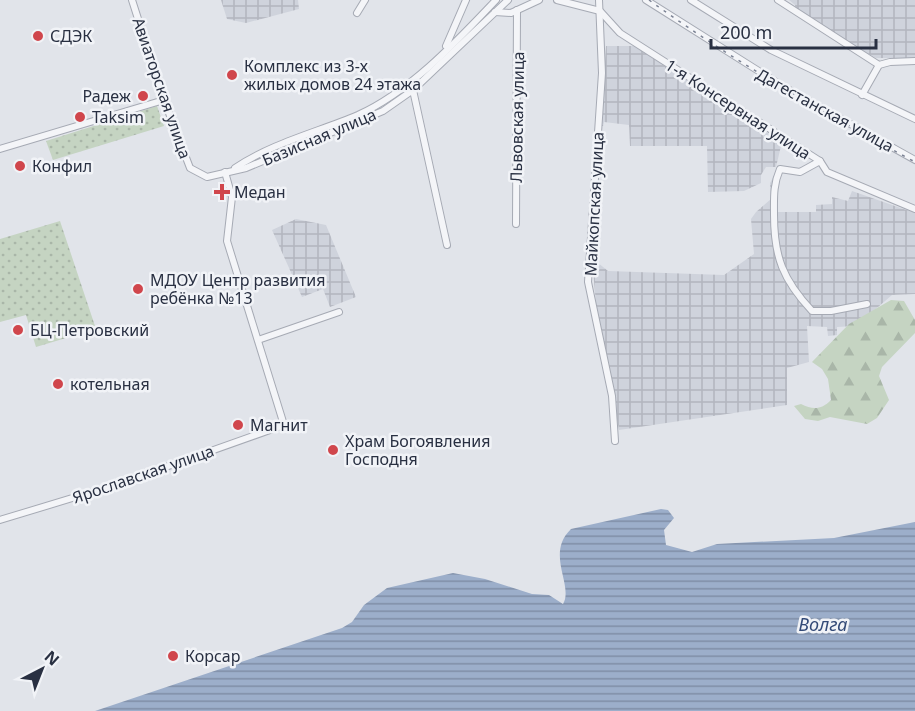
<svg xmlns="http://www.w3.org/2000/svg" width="915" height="711" viewBox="0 0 915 711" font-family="'Noto Sans',sans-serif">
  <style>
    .industrial { fill: url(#industrial-grid) }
    .grass { fill: url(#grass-dots) }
    .forest { fill: url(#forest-firs) }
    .water { fill: url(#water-rules) }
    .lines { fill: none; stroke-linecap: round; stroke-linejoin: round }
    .minor-casing { stroke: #a6aab4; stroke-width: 8 }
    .minor { stroke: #f4f5f8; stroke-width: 6 }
    .rail { stroke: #7b8294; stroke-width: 1.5; stroke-dasharray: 3 6; stroke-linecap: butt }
    .poi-dot { fill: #d0464c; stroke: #f1f3f7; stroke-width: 2 }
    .labels { text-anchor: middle; stroke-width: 5; stroke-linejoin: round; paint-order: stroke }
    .poi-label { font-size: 16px; fill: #293042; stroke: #f1f3f7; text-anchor: start }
    .street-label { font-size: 16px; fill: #293042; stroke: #f1f3f7 }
    .water-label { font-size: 18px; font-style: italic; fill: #334a77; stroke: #f1f3f7 }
  </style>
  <defs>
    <pattern id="industrial-grid" width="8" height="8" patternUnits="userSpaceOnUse" patternTransform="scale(1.5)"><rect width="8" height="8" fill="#cfd3dc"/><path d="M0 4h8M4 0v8" fill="none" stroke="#b2b5be"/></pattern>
    <pattern id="grass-dots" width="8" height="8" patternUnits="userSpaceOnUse" patternTransform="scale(1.5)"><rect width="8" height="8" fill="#c5d4c2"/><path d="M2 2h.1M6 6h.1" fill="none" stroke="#a9b6a8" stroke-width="1.8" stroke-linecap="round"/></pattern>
    <pattern id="forest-firs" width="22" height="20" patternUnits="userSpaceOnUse" patternTransform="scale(1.5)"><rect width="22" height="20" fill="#c5d4c2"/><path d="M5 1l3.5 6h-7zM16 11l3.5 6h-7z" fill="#a9b6a8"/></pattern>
    <pattern id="water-rules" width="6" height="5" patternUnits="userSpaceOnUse" patternTransform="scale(1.5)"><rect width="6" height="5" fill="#9caeca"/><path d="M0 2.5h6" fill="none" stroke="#7f8ea6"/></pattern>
  </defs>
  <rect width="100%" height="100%" fill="#e1e4ea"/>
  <g class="industrial">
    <polygon points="221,0 298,0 299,9 246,23 227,19"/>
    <polygon points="789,0 915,0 915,58 876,58 802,16 796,11 795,5"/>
    <polygon points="606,46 634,46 777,139 781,146 776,167 766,167 761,175 761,183 744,191 708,192 707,146 630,146 629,125 604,122 603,126 601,126"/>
    <polygon points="775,174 775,212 816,212 816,205 832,204 832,197 848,201 852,191 915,213 915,294 892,295 856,326 837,327 837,335 828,336 827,327 807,326 809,362 787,368 787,405 619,430 596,304 592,258 608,271 724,275 754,254 751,219 756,212 771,199 770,183"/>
    <polygon points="296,219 326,225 356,297 330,307 323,289 302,297 272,230"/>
  </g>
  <g class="grass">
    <polygon points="157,106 164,126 53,160 46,141"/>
    <polygon points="60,221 96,329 36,347 26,315 0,322 0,239"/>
  </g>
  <path class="forest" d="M891,300L904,301L915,320V333L882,367L879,376L889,400L877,418L867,424L830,417L818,421L805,419L794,406L801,404C813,410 821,410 831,400L828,379L822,369L812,362L849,324Z"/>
  <path class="water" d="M661,509L668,510L674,518L664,530L666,545L692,552L717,544L834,538L915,522V711H95L342,628L352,622L364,605L387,588L453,573L485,579L532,594L549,595L563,604C574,585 545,554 571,529Z"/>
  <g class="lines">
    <g class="minor-casing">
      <g id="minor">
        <polyline points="132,0 164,100 190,168 207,177 246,168 383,111 413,90 508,0"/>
        <polyline points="557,0 600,11 620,33 820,161 827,172 915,209"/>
        <polyline points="599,0 602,73 588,282 612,396 615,441"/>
        <polyline points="646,0 784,87 915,160"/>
        <polyline points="691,0 771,50 915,119"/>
        <polyline points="778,0 879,65 890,62 915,61"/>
        <polyline points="495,12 511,13 539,0"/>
        <polyline points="357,13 365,0"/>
        <polyline points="446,46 466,0"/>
        <polyline points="413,90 447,245"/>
        <polyline points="862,95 879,65"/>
        <polyline points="0,149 164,100"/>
        <path d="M820,161L800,172L780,169C773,185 774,198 774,215C774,257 783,280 812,311H831L867,304"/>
        <path d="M235,168C272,143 318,132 358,115C411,91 457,41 496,0"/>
        <polyline points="516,224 517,10"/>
        <polyline points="258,340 339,312"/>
        <polyline points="0,520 115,485 284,425 227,241 232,197 225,172"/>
      </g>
    </g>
    <use href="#minor" class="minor"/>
    <path class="rail" d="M649,0C733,61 823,112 915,162"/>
  </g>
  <g class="poi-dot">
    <circle cx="38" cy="36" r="6"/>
    <circle cx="232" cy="75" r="6"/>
    <circle cx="143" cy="96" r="6"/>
    <circle cx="80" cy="117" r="6"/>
    <circle cx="20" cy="166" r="6"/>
    <path d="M219 183h6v6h6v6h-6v6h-6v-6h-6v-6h6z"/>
    <circle cx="138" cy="289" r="6"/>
    <circle cx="18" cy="330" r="6"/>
    <circle cx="58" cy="384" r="6"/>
    <circle cx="238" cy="425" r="6"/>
    <circle cx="333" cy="450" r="6"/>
    <circle cx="173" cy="656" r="6"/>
  </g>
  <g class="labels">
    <g class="poi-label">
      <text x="50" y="42">СДЭК</text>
      <text x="244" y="72">Комплекс из 3-х<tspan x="244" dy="18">жилых домов 24 этажа</tspan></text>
      <text x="131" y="102" text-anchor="end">Радеж</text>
      <text x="92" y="123">Taksim</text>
      <text x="32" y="172">Конфил</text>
      <text x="234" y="198">Медан</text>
      <text x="150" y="286">МДОУ Центр развития<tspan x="150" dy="18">ребёнка №13</tspan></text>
      <text x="30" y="336">БЦ-Петровский</text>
      <text x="70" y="390">котельная</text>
      <text x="250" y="431">Магнит</text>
      <text x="345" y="447">Храм Богоявления<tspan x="345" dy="18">Господня</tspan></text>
      <text x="185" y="662">Корсар</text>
    </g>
    <g class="street-label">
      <text transform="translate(162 88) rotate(71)" y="6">Авиаторская улица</text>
      <text transform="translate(738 109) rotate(33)" y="6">1-я Консервная улица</text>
      <text transform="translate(825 110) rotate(29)" y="6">Дагестанская улица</text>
      <text transform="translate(517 117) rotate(-89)" y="6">Львовская улица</text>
      <text transform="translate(319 137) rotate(-23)" y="6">Базисная улица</text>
      <text transform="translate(594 204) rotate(-87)" y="6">Майкопская улица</text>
      <text transform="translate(143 474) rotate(-19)" y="6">Ярославская улица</text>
    </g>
    <g class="water-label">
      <text x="823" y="631">Волга</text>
    </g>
  </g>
  <g transform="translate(42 669) rotate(42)" stroke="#f1f3f7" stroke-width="4.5" paint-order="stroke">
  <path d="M0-4.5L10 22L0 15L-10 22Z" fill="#293042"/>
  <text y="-9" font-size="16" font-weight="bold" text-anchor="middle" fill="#293042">N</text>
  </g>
  <path d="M711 39v9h165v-9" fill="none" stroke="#293042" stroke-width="3"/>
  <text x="720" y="39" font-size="18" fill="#293042" stroke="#f1f3f7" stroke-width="4.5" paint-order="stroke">200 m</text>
</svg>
